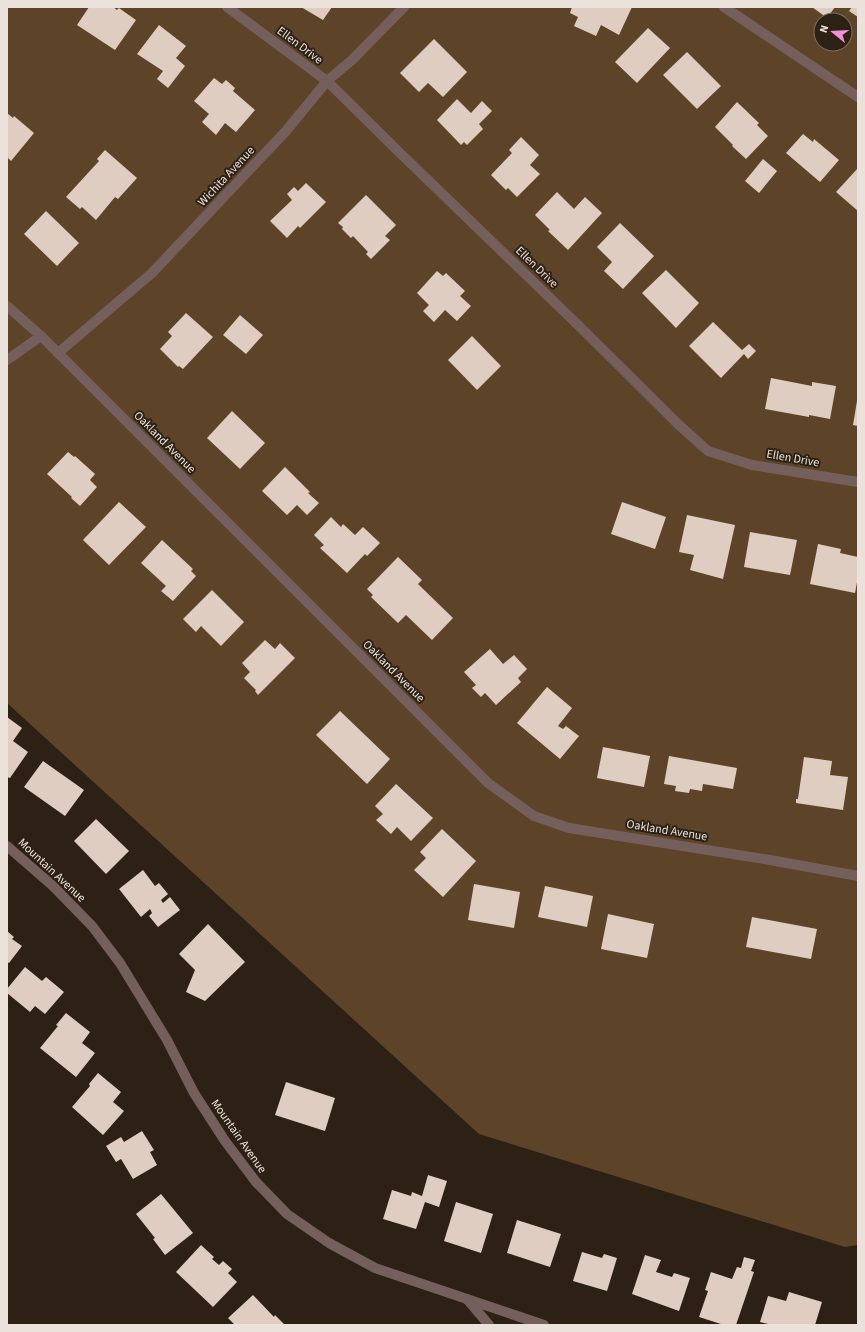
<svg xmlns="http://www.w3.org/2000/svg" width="865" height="1332" viewBox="0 0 865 1332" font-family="'Source Sans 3',sans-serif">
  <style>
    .green { fill: #5d4428; fill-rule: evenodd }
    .building { fill: #decdc0 }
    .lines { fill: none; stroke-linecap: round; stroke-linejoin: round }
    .minor { stroke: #745f5d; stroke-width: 10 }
    .labels { text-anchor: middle; stroke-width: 4; stroke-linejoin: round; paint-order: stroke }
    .street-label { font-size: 12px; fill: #ebe3db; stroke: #2d2116 }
  </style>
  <rect width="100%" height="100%" fill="#2d2116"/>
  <path class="green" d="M7,7H858V1245L845,1247L479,1134L7,703ZM821,20H845V44H821Z"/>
  <g class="building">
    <polygon points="89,7 113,7 117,10 119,8 136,20 115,50 77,25"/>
    <polygon points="301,7 332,7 323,20"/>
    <polygon points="572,7 632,7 619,35 601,25 596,36 574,26 578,17 570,13"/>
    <polygon points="812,7 835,7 827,18"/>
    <polygon points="852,7 858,7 858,17 849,11"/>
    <polygon points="159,25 186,46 176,58 185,66 168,88 157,79 163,71 137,54"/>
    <polygon points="648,28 670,48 637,83 615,62"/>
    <polygon points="434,39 467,72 443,97 428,83 419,92 400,73"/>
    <polygon points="687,52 721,86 697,109 663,75"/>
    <polygon points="214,78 222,84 226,80 235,88 233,91 255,110 236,132 225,123 216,135 202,122 209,114 194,101"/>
    <polygon points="457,99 471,113 482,101 492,111 479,124 483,129 467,145 464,142 461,145 437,120"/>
    <polygon points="737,102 759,123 757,125 768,136 746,159 732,146 733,145 715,127"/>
    <polygon points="7,113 13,118 14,116 34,133 11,161 7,157"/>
    <polygon points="803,134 813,142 814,139 839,160 820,182 786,153"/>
    <polygon points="521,137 539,155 530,165 540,174 517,197 508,188 506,190 491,175 512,153 509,150"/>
    <polygon points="105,150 137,178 118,199 115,197 96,220 82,207 80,209 66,197 99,161 97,159"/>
    <polygon points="763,159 777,171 759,193 745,181"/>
    <polygon points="858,168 858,211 836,192"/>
    <polygon points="306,183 326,202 300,228 298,226 287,238 270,221 292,200 287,194 294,187 298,191"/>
    <polygon points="557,192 574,209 585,197 602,213 568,250 548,231 550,230 535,215"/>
    <polygon points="366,195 396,225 385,236 390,240 371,259 366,254 368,252 353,236 351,238 342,229 343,227 338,223"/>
    <polygon points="46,211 79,243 57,266 24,234"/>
    <polygon points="620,223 654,256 623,289 604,271 612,262 597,247"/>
    <polygon points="666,270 699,303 676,328 642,293"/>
    <polygon points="437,271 443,276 446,273 465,291 460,296 471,306 457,321 445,310 434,322 423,311 429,305 417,293"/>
    <polygon points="186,313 213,337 183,369 179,366 178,367 160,349 172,336 168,332"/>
    <polygon points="240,315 263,335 246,354 223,335"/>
    <polygon points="713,322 742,350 749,344 756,351 748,359 744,354 721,378 689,346"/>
    <polygon points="472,336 501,366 477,390 448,360"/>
    <polygon points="771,378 812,386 812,382 836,386 830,419 809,415 809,417 765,409"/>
    <polygon points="857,401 858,401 858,426 853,425"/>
    <polygon points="232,411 265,443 240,469 207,438"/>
    <polygon points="68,452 74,457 75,456 95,474 90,480 97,487 80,506 71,498 72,497 47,474"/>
    <polygon points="285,467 310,492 308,493 319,503 307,515 297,505 287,515 262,491"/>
    <polygon points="119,502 146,527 109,565 83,540"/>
    <polygon points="622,502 666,517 655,549 611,534"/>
    <polygon points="687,515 735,525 723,579 690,570 694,555 679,552"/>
    <polygon points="331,517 341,527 343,524 355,535 363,527 380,543 367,556 365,554 347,573 320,548 324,545 314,535"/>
    <polygon points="750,532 797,540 790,575 744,567"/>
    <polygon points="162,540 193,569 191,571 196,576 173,601 161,591 166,586 141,563"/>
    <polygon points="818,544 841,549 840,553 858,557 858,577 855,593 810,584"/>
    <polygon points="398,557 422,580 418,584 453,618 432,640 406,615 398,623 371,597 373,595 367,589"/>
    <polygon points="212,590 244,622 221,646 201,626 196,632 183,619"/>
    <polygon points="265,640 275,649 280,643 295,658 258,695 255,691 256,690 244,678 250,672 242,663"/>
    <polygon points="490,649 503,664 514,655 527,669 518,678 521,682 496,705 485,693 481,697 472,688 476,685 464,672"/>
    <polygon points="547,687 572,708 558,726 563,729 566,726 579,736 560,759 517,723"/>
    <polygon points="340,711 390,759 367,784 316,735"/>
    <polygon points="7,717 22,728 13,741 28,752 10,778 7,777"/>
    <polygon points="603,747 650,756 644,787 597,778"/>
    <polygon points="669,756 737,768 733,789 703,784 702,791 690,789 689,793 675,791 676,786 664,784"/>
    <polygon points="804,757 832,761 830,775 848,777 843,810 796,803 796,799 798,799"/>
    <polygon points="43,761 84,790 65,816 24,787"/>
    <polygon points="396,784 433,818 411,841 397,827 391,834 376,820 383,814 375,806"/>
    <polygon points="96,819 129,851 106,874 74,841"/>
    <polygon points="442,829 476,861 443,897 414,870 426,858 420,852"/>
    <polygon points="143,870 155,886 159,883 168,894 161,900 163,903 170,897 180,910 158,927 149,916 152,913 150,909 141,917 119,889"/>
    <polygon points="474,884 520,892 514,928 468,920"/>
    <polygon points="545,886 593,896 587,927 538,917"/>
    <polygon points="608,914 654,924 647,958 601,949"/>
    <polygon points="752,917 817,929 811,959 746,947"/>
    <polygon points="208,924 245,962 205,1001 186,992 195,970 179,954"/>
    <polygon points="7,931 14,937 12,939 22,946 9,963 7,962"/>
    <polygon points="25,967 42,981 46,977 64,992 45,1014 35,1006 30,1012 7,993 7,989"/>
    <polygon points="66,1013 90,1032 82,1043 95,1053 76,1077 40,1048 58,1026 56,1025"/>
    <polygon points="98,1073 121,1092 113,1102 124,1111 103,1135 72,1107 90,1086 89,1084"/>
    <polygon points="286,1082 335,1098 325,1131 275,1115"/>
    <polygon points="142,1131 154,1150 150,1152 157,1165 133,1179 121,1159 116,1162 106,1146 121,1137 124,1142"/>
    <polygon points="428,1175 447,1181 439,1207 425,1202 416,1229 383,1219 392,1190 411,1196 412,1192 422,1196"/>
    <polygon points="161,1194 193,1233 165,1255 153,1239 155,1238 136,1214"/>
    <polygon points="456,1202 493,1214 481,1253 444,1241"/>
    <polygon points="517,1220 561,1234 550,1267 507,1253"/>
    <polygon points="201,1245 214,1257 212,1259 219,1265 223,1261 232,1269 228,1273 237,1282 213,1307 176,1272"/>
    <polygon points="582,1252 602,1258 604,1254 617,1258 607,1291 573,1281"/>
    <polygon points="645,1255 661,1260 656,1272 672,1277 674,1273 690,1278 679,1311 632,1294"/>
    <polygon points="744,1257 755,1260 751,1271 754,1272 736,1325 724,1325 699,1317 708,1291 705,1290 711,1272 732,1279 737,1267 741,1268"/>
    <polygon points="789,1292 822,1302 815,1325 772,1325 760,1322 768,1296 786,1301"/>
    <polygon points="253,1295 274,1317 275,1315 285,1325 235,1325 228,1318"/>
  </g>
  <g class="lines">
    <g class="minor">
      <polyline points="227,7 327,81 400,153 577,324 679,425 708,451 752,465 858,482"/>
      <polyline points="724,7 858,97"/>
      <polyline points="7,306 41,336 488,783 534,816 569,828 770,860 858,876"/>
      <polyline points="58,353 152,273 286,131 327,81 352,60 404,7"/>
      <polyline points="7,360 41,336"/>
      <polyline points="7,846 53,886 92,926 120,963 167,1040 194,1093 225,1141 256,1182 287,1214 329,1243 375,1268 544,1325"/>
      <polyline points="467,1299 489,1325"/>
    </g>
  </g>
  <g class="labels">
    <g class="street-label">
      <text transform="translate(300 45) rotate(37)" y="4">Ellen Drive</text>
      <text transform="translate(226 176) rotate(-47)" y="4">Wichita Avenue</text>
      <text transform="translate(537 267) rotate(44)" y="4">Ellen Drive</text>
      <text transform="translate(165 442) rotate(45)" y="4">Oakland Avenue</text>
      <text transform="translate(793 458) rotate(10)" y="4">Ellen Drive</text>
      <text transform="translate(394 671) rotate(45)" y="4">Oakland Avenue</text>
      <text transform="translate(667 830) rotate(9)" y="4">Oakland Avenue</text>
      <text transform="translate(52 870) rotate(43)" y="4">Mountain Avenue</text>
      <text transform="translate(239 1136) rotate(55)" y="4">Mountain Avenue</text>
    </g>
  </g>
  <rect width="865" height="1332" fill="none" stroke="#ebe3db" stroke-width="16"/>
  <g transform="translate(833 32) rotate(288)"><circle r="19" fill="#2d2116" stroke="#796f65"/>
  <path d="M0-3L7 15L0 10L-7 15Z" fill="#f291d6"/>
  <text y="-6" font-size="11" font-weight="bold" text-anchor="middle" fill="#ebe3db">N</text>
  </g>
</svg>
